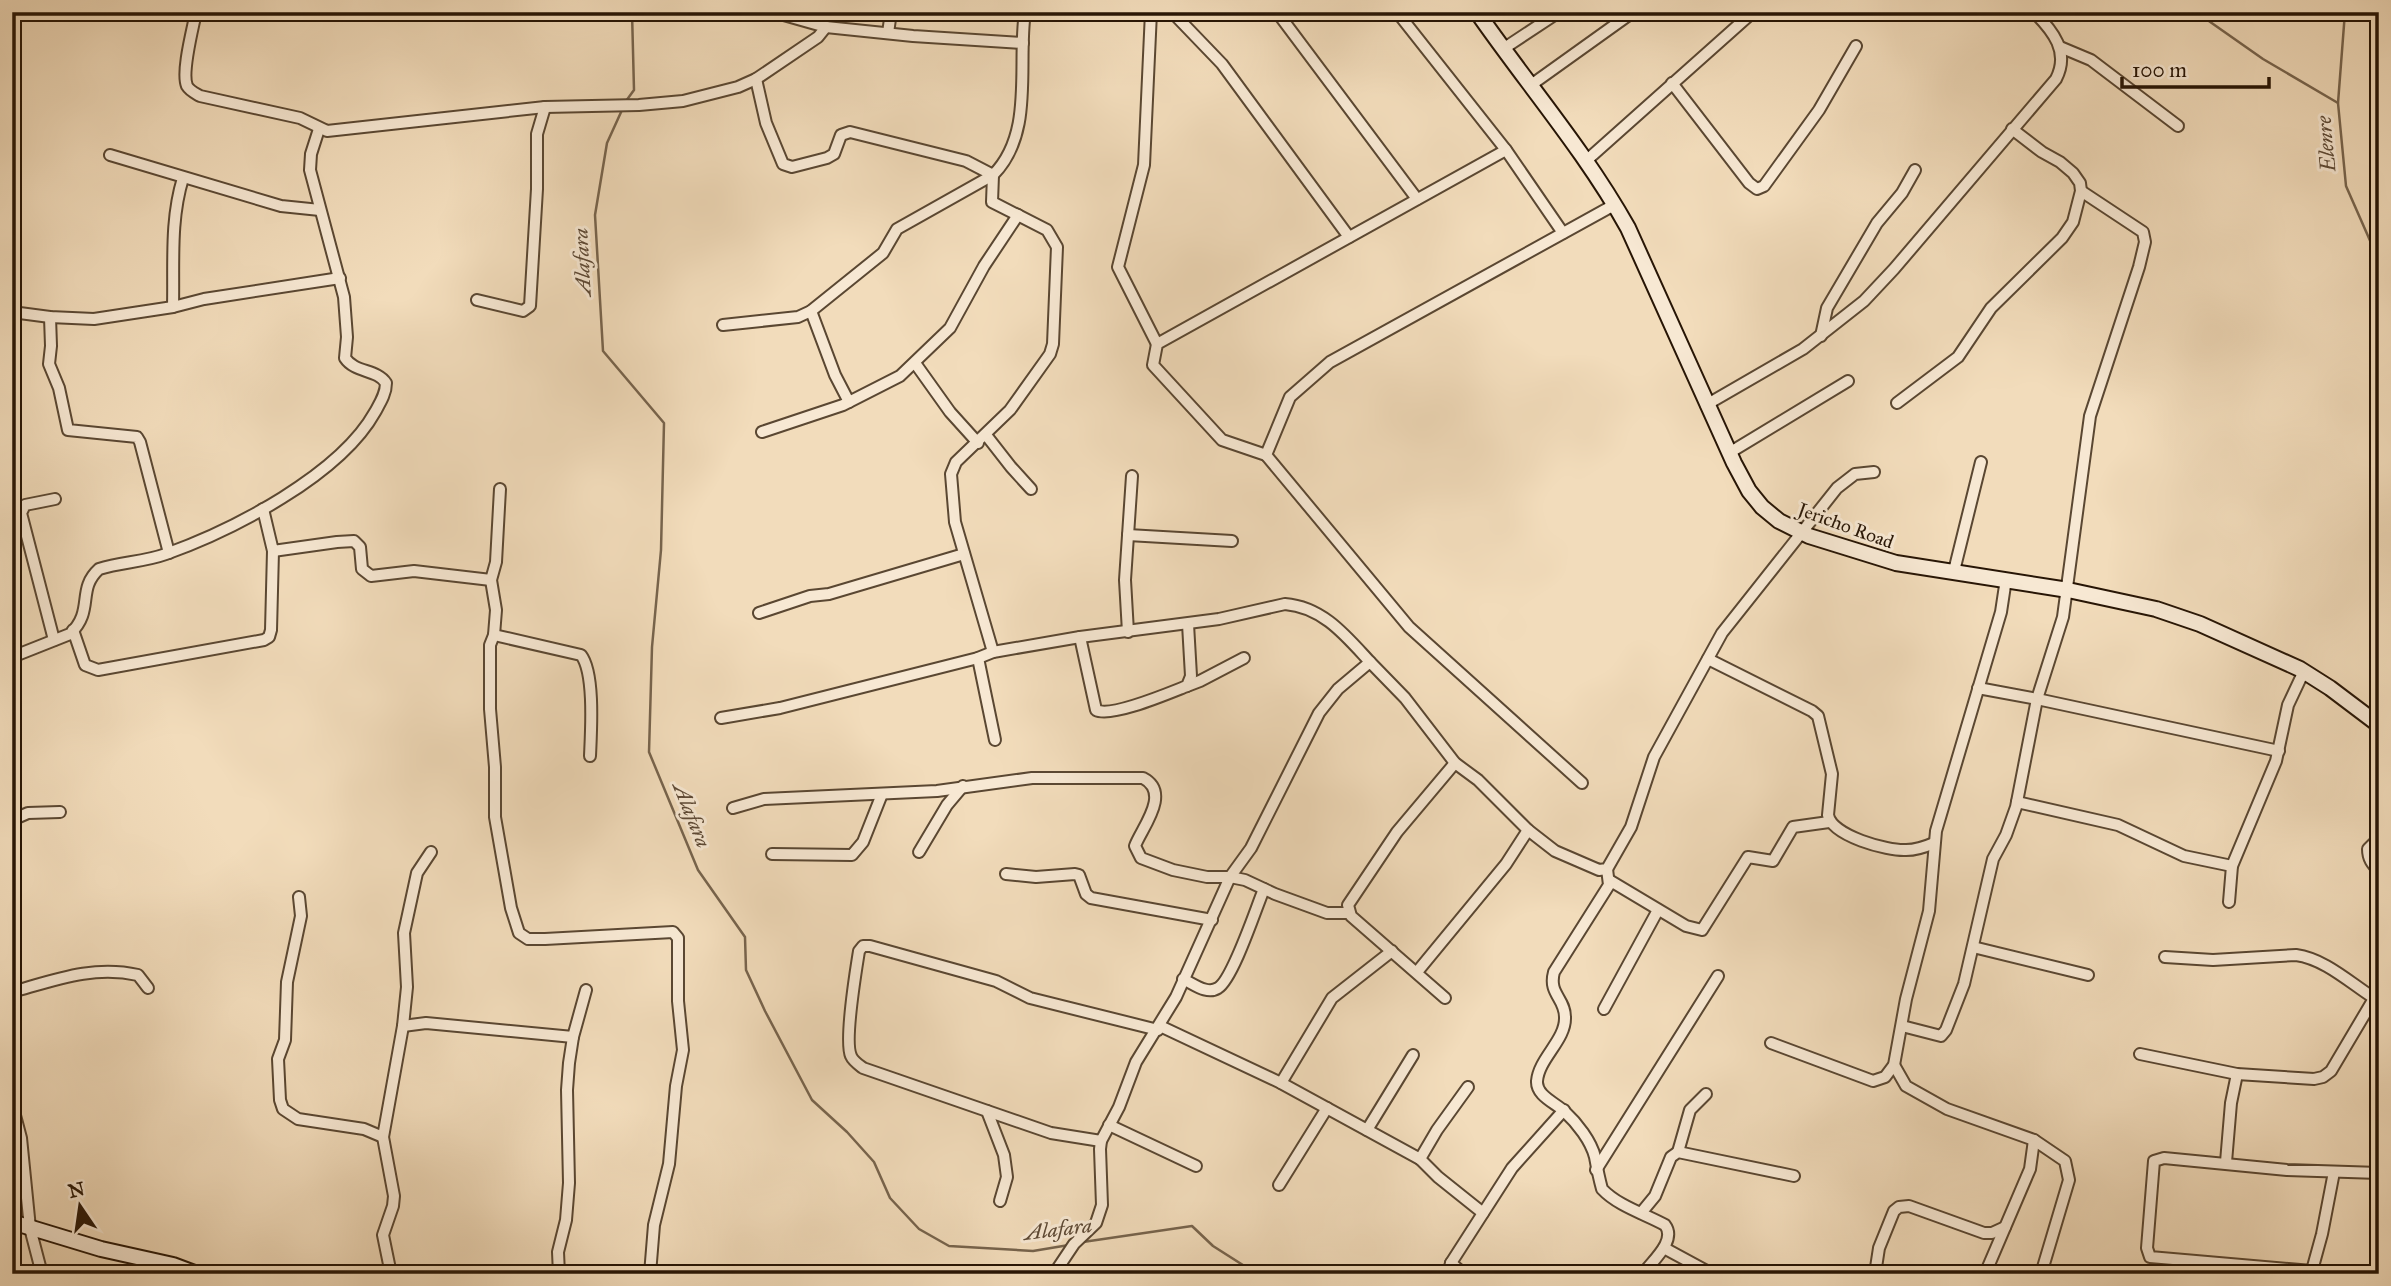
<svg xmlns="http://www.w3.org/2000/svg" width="2391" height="1286" viewBox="0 0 2391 1286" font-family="'IM FELL Great Primer',serif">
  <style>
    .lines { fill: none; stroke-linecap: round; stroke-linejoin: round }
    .stream { stroke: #77644d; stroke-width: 2.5 }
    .street-casing { stroke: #5a4732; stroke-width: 14 }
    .secondary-casing { stroke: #271505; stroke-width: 18 }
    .street { stroke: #f7e8d3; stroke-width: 10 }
    .secondary { stroke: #f7e8d3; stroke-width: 14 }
    .labels { text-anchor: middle; stroke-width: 6; stroke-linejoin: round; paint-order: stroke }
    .street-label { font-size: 19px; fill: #271505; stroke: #f7e8d3 }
    .water-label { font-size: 21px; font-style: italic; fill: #5d4935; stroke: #f7e8d3 }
  </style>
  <rect width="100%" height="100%" fill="#f2dcbb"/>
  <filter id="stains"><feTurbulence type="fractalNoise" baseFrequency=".00286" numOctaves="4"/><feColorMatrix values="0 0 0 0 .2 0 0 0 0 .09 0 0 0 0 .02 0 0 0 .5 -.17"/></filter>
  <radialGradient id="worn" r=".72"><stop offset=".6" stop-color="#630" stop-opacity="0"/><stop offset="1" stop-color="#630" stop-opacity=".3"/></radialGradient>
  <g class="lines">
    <g class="stream">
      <polyline points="2196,12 2263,59 2338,103 2346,186 2379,261"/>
      <polyline points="626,101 634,90 632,12"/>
      <polyline points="2338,103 2345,12"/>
      <polyline points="622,110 607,143 595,215 603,351 664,423 661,550 652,647 649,752 698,870 745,937 746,970 765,1011 812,1100 847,1132 874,1162 890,1198 919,1229 949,1246 1033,1251 1069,1245"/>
      <polyline points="1083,1242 1192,1226 1213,1246 1257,1274"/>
    </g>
    <g class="street-casing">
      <g id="street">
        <path d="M196,12C193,28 181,72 187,86C190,91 195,93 200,96L300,118L327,131L545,107L639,105L683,101L738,87L756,79L818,37L826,27"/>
        <polyline points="773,12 826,27 913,36 1023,43"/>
        <polyline points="1151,12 1144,165 1118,267 1157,344"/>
        <polyline points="1172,12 1222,64 1349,237"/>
        <polyline points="1277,12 1417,199"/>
        <polyline points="1397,12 1506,150"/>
        <polyline points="888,33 891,12"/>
        <polyline points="2060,47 2091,60 2178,126"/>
        <polyline points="1503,49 1559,12"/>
        <polyline points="756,79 766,123 783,164 792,167 827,158 834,154 841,135 850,132 966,161 993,175"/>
        <polyline points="1672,83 1749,183 1757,189 1764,186 1819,110 1856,46"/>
        <polyline points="1531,85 1633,12"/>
        <polyline points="110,155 281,206 320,210"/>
        <polyline points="1587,160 1753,12"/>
        <polyline points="993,175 992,202 1047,230 1057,247 1053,344 1050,354 1010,410 956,462 951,474 955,522 993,652"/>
        <polyline points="477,300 523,311 530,306 537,189 537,134 545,107"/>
        <path d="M173,307C174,263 170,220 183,178"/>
        <polyline points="811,311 835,375 849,402"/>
        <polyline points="12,312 50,317 94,319 173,307 204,299 340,278"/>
        <polyline points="50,317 51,346 49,364 59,388 68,430 137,437 140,442 169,553"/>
        <path d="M723,325L798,317L811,311L883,253L897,229L993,175C1035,133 1017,64 1025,12"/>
        <polyline points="1821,336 1827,308 1877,223 1902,193 1915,170"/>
        <polyline points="915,363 950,412 978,443"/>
        <polyline points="1897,403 1958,357 1991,308 2062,238 2073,222 2081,191 2080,183 2073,173 2060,162 2042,152 2012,129"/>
        <path d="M1706,405L1803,349L1864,301L1894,269L2056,79C2070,52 2053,31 2034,12"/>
        <polyline points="762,432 843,405 900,376 950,328 984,266 1018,215"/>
        <polyline points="986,435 1011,467 1031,489"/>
        <polyline points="1729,453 1848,381"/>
        <polyline points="1266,455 1222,440 1153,365 1157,344 1506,150 1563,233"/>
        <polyline points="500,489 496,562 491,580 496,610 494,635 490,645 490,709 495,767 495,817 511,908 519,933 528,939 545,939 673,932 678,938 678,1001 683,1050 676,1086 669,1164 654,1225 650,1274"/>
        <polyline points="263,509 273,551 337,542 354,541 360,547 362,569 371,576 414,571 491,580"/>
        <polyline points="1128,535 1232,541"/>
        <polyline points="1954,571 1981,462"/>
        <polyline points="759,613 810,596 829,594 964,554"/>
        <polyline points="73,630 85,665 98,670 264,640 269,637 271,630 273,551"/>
        <polyline points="1128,632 1125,580 1132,476"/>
        <path d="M494,635L581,655C595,673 591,732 590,756"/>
        <path d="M1080,637L1096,710C1111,718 1169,693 1187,686L1191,676L1188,624"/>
        <polyline points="54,640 21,513 25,505 55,499"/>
        <path d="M12,657L70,634C95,610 76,590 99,569C121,562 144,562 166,554C233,530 340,475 375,412C380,403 386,394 386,383C377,369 355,373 345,358L347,337L344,297L310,170L311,154L319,129"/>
        <polyline points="978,658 995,740"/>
        <path d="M1708,659L1812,711L1818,716L1832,774L1828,815C1832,836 1887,851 1906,850C1916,850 1925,847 1934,843"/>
        <polyline points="1187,686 1200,681 1244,658"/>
        <polyline points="1978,688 2037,699 2279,751"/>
        <path d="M721,718L780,708L978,658L993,652L1080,637L1219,619L1285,604C1323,607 1346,636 1370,662"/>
        <polyline points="1582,783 1409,627 1266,455 1290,397 1330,362 1614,205"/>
        <polyline points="2017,802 2118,825 2184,856 2232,866"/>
        <path d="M733,808L764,799L937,791L1032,778H1143C1172,793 1141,829 1135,846L1141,858L1173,870L1207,877H1230L1245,880L1275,894L1327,913H1349"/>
        <polyline points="12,820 28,813 60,812"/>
        <path d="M2379,838L2368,849C2368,859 2372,864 2379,871"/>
        <polyline points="919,852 947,805 963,786"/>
        <polyline points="772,854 852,855 863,842 882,794"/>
        <path d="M1607,869L1609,885L1554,972C1548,994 1565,998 1565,1017C1566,1040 1539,1058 1537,1081C1536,1096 1556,1103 1565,1112C1577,1123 1591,1141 1595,1157C1597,1168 1599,1178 1602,1189C1618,1206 1645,1214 1665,1225C1677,1241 1652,1261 1643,1274"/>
        <polyline points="1006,874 1036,877 1075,874 1079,875 1086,894 1091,898 1212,920"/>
        <polyline points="1609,880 1686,926 1702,930 1748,857 1773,861 1793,827 1829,822"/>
        <polyline points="299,897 301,916 287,982 285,1040 278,1059 280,1100 283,1109 298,1119 364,1129 383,1137"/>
        <polyline points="2229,902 2232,866 2276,761 2288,705 2304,671"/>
        <polyline points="1973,947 2088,975"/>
        <path d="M2165,957L2213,960L2296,955C2325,959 2349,982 2374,998"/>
        <polyline points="1417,972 1506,864 1528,830"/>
        <path d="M1183,979C1194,984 1207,995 1218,988C1233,979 1256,908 1264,889"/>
        <path d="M12,992C55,980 93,965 138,975L148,988"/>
        <polyline points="1445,998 1351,916 1348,905 1397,832 1455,763"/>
        <polyline points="1604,1009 1658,910"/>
        <polyline points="403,1026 426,1023 573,1037"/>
        <polyline points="1160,1026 1281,1083 1332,998 1392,951"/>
        <polyline points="1902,1026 1941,1036 1946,1030 1964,984 1993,859 2006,835 2016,807 2037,699 2063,617 2090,416 2139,267 2145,242 2143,232 2081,191"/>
        <polyline points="1771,1043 1873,1081 1885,1077 1894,1065 1906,999 1929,911 1936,831 2001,612 2006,579"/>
        <polyline points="2140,1054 2237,1074 2314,1079 2323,1077 2331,1071 2379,990"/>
        <polyline points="1894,1065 1906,1086 1947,1109 2034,1140 2065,1161 2069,1180 2041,1274"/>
        <polyline points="1281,1083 1420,1159"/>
        <polyline points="1468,1087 1437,1130 1420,1159 1438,1177 1483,1213"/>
        <polyline points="12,1104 21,1138 30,1228 42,1274"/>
        <polyline points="987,1111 1004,1155 1007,1177 1000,1201"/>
        <polyline points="1109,1125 1196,1166"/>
        <polyline points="1367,1130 1413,1055"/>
        <path d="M1101,1141L1051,1133L863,1068C859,1065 853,1061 851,1056C844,1041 856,970 859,951L863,946H870L996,981L1030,998L1158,1030"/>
        <polyline points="1678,1152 1690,1110 1706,1094"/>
        <polyline points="2226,1162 2231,1103 2237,1074"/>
        <polyline points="1596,1170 1718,976"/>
        <polyline points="1279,1185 1327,1108"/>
        <polyline points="1641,1213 1655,1196 1671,1157 1678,1152 1794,1176"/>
        <polyline points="1664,1248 1712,1274"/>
        <polyline points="1451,1263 1464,1274"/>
        <polyline points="2312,1271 2150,1257 2147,1248 2154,1161 2164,1158 2287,1170 2379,1173"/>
        <polyline points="391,1274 383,1235 393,1206 394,1196 383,1137 403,1026 407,987 404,933 417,873 431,852"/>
        <polyline points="559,1274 558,1252 566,1220 569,1183 567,1090 569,1063 573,1037 586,990"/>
        <polyline points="1054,1274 1074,1244 1096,1223 1102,1205 1100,1149 1101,1141 1119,1107 1136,1062 1176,997 1230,877 1251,848 1319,713 1338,689 1370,662 1405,698 1455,763 1478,780 1528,830 1555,851 1599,870 1607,869 1631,827 1654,757 1722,633 1837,488 1855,474 1874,472"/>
        <polyline points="1448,1274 1451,1263 1512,1168 1564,1110"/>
        <polyline points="1875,1274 1879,1248 1894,1211 1899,1207 1909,1206 1984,1233 1992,1233 2005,1227"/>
        <polyline points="1985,1274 2030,1169 2034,1140"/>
        <polyline points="2311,1274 2322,1234 2334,1172"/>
      </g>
    </g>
    <g class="secondary-casing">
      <g id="secondary">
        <path d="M1477,12C1527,84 1585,151 1628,228L1734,463L1749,491L1762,507L1779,521L1809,536L1896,563L2068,590L2156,609L2200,624L2300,669L2330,688L2379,725"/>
        <polyline points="12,1222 101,1249 173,1265 197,1274"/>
      </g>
    </g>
    <use href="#street" class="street"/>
    <use href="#secondary" class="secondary"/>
  </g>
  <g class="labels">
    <g class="street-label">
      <text transform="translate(1846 525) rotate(20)" y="7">Jericho Road</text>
    </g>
    <g class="water-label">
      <text transform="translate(2326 144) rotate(-95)" y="7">Elenre</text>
      <text transform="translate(582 262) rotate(-93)" y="7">Alafara</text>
      <text transform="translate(692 815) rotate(68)" y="7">Alafara</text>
      <text transform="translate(1058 1229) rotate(-7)" y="7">Alafara</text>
    </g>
  </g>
  <rect width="2391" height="1286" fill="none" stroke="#f2dcbb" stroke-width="42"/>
  <rect x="14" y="14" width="2363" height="1258" fill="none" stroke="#271505" stroke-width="3.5"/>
  <rect x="21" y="21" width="2349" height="1244" fill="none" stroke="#271505" stroke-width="2"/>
  <g transform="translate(80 1206) rotate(347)" stroke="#f7e8d3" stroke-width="5" paint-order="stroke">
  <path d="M0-5L12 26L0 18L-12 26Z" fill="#271505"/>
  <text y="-10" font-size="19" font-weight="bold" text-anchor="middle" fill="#271505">N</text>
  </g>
  <path d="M2122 77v10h147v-10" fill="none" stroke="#271505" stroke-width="3.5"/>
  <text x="2132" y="77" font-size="21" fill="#271505" stroke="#f7e8d3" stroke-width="5" paint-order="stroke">100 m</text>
  <rect width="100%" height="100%" filter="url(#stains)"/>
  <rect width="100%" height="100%" fill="url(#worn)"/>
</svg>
